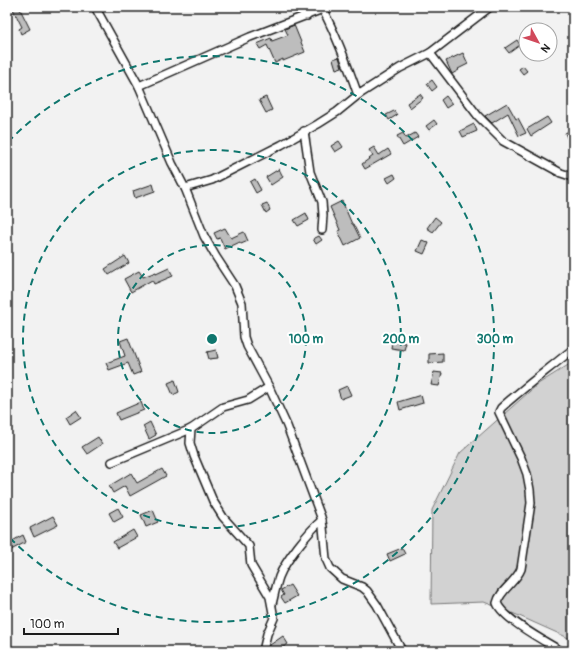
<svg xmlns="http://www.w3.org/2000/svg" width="580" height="658" viewBox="0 0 580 658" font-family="Pangolin,sans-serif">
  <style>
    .green { fill: #d2d2d2; stroke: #777 }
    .building { fill: #bdbdbd; stroke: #1c1c1c }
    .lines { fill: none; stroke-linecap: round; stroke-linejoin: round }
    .minor-casing { stroke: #1c1c1c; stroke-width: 10 }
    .minor { stroke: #fff; stroke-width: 7 }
    .ring { fill: none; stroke: #0f766e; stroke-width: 2; stroke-dasharray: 7 5 }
    .centre { fill: #0f766e; stroke: #fff; stroke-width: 2 }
    .ring-label { font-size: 12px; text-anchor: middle; font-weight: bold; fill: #0f766e; stroke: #fff; stroke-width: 4; stroke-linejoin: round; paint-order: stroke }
  </style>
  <rect width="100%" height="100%" fill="#f2f2f2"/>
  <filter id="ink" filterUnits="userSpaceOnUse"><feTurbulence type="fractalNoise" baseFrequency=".025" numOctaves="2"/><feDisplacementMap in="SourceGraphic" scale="8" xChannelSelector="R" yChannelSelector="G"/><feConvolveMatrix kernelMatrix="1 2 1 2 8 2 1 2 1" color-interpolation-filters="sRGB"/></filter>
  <g filter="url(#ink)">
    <polygon class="green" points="573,362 573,640 517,615 484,602 431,604 432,510 460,453 538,384"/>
    <g class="building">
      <polygon points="16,7 19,7 30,29 21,34 19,29 22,27 13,9"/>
      <polygon points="294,25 305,52 283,61 283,59 275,63 267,45 260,49 257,44 271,38 272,41 288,35 285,29"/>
      <polygon points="517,40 520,45 509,53 505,48"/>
      <polygon points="463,53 468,64 458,69 459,70 452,74 446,61"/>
      <polygon points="339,57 342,67 336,69 333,59"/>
      <polygon points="523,66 527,71 523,74 519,69"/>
      <polygon points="432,80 437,87 432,91 427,84"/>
      <polygon points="420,94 423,98 410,108 407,103"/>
      <polygon points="446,96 452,104 446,108 441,100"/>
      <polygon points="266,97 272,110 266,113 259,100"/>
      <polygon points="507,103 516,119 518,118 526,133 519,136 508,113 492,123 485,116"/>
      <polygon points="394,111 397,115 389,120 386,115"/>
      <polygon points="547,117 551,123 531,136 527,129"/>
      <polygon points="434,120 437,124 429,130 426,126"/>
      <polygon points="474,124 477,131 463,137 460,131"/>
      <polygon points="573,129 573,140 569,142 565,133"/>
      <polygon points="403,133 406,138 415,133 418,137 403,146 397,136"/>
      <polygon points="339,141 343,147 335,152 331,146"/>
      <polygon points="374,147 379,155 388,149 391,154 365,169 362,164 373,156 369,150"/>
      <polygon points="279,169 283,177 271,185 266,177"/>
      <polygon points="394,174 396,178 389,183 386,178"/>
      <polygon points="255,179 261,190 256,193 250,182"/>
      <polygon points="153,184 155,191 135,198 133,191"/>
      <polygon points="342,201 352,224 353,224 360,238 345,246 338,231 340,230 330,207"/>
      <polygon points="267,203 270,210 266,213 262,205"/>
      <polygon points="306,213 309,220 298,226 294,220"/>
      <polygon points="435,217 441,222 433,232 427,228"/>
      <polygon points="225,228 231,238 244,232 248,241 241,244 240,242 225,249 220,238 217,239 214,233"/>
      <polygon points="319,236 322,240 316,244 313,239"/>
      <polygon points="422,240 429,243 424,254 417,251"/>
      <polygon points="125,256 129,263 109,275 105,269"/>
      <polygon points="169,268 173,276 154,284 152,280 131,292 124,279 139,271 143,277 156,272 156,274"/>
      <polygon points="128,338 141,372 133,375 128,363 109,370 106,363 125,356 120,341"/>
      <polygon points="392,341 406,343 404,350 391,348"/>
      <polygon points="216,350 218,358 209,359 207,352"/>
      <polygon points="443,353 443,362 429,363 429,354"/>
      <polygon points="434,372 442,373 439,386 431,385"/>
      <polygon points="175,380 179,392 173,395 168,383"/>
      <polygon points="347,386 351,395 341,399 338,390"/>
      <polygon points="421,395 423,403 400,410 398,402"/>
      <polygon points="141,402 144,410 119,420 116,413"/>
      <polygon points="76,410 81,417 70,424 66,417"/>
      <polygon points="150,422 156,435 149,439 143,426"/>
      <polygon points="98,437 102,444 87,454 82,447"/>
      <polygon points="162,469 166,476 130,496 125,486 113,493 109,486 131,473 137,483"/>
      <polygon points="118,508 123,517 114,522 109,513"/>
      <polygon points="153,510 158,522 146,527 141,515"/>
      <polygon points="53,516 58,525 34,537 30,528"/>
      <polygon points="133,530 137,537 117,548 113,542"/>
      <polygon points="23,535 26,542 11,550 7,544"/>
      <polygon points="402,548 405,554 390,561 387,554"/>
      <polygon points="290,585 297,596 285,603 281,597 284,595 281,590"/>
      <polygon points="283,636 288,644 277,651 269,651 270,645"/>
    </g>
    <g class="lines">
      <g class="minor-casing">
        <g id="minor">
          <polyline points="95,7 139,86 172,163 185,188 204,236 216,257 235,286 242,303 244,337 247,346 269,387 287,426 321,517 323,527 326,559 330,568 342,579 362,587 367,591 377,605 402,651"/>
          <polyline points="301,7 307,16"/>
          <path d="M323,10C337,37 348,66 358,95"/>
          <polyline points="430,53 478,116 503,141 561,173 573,177"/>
          <polyline points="139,86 250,37 328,7"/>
          <polyline points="304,131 310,172 322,202 323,215 322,230"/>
          <polyline points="185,188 212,180 281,145 318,124 337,112 358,95 400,68 430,53 490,7"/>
          <polyline points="191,429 190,443 194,456 213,501 223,517 249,546 251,565 270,597 274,618 267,634 263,651"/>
          <polyline points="112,462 191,429 223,407 248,400 269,387"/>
          <path d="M272,604C274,596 276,586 279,577C285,561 309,531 322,520"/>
          <path d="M561,651C546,642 503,619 497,603C500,590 516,582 521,569L531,503L530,490L527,474L521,458L499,412L501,408C524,387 549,369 573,349"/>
        </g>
      </g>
      <use href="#minor" class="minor"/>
    </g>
  </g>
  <g class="ring">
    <circle cx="212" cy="339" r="94"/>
    <circle cx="212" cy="339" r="189"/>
    <path d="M8 142A283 283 0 1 1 8 536"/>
  </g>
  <circle cx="212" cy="339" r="6" class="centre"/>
  <g class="ring-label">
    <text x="306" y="343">100 m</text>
    <text x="401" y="343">200 m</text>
    <text x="495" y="343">300 m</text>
  </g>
  <rect width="580" height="658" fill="none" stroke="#fff" stroke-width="24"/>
  <rect x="12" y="12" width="556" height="634" fill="none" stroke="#1c1c1c" stroke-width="1.5" filter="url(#ink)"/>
  <g transform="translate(538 42) rotate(130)"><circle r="19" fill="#ffffff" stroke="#a4a4a4"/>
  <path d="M0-3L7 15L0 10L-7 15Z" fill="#d1495b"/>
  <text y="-6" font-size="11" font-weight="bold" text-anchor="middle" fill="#1c1c1c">N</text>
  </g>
  <path d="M24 628v6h94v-6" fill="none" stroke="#1c1c1c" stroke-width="2"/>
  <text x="30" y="628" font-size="12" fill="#1c1c1c" stroke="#ffffff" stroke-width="3" paint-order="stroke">100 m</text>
</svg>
